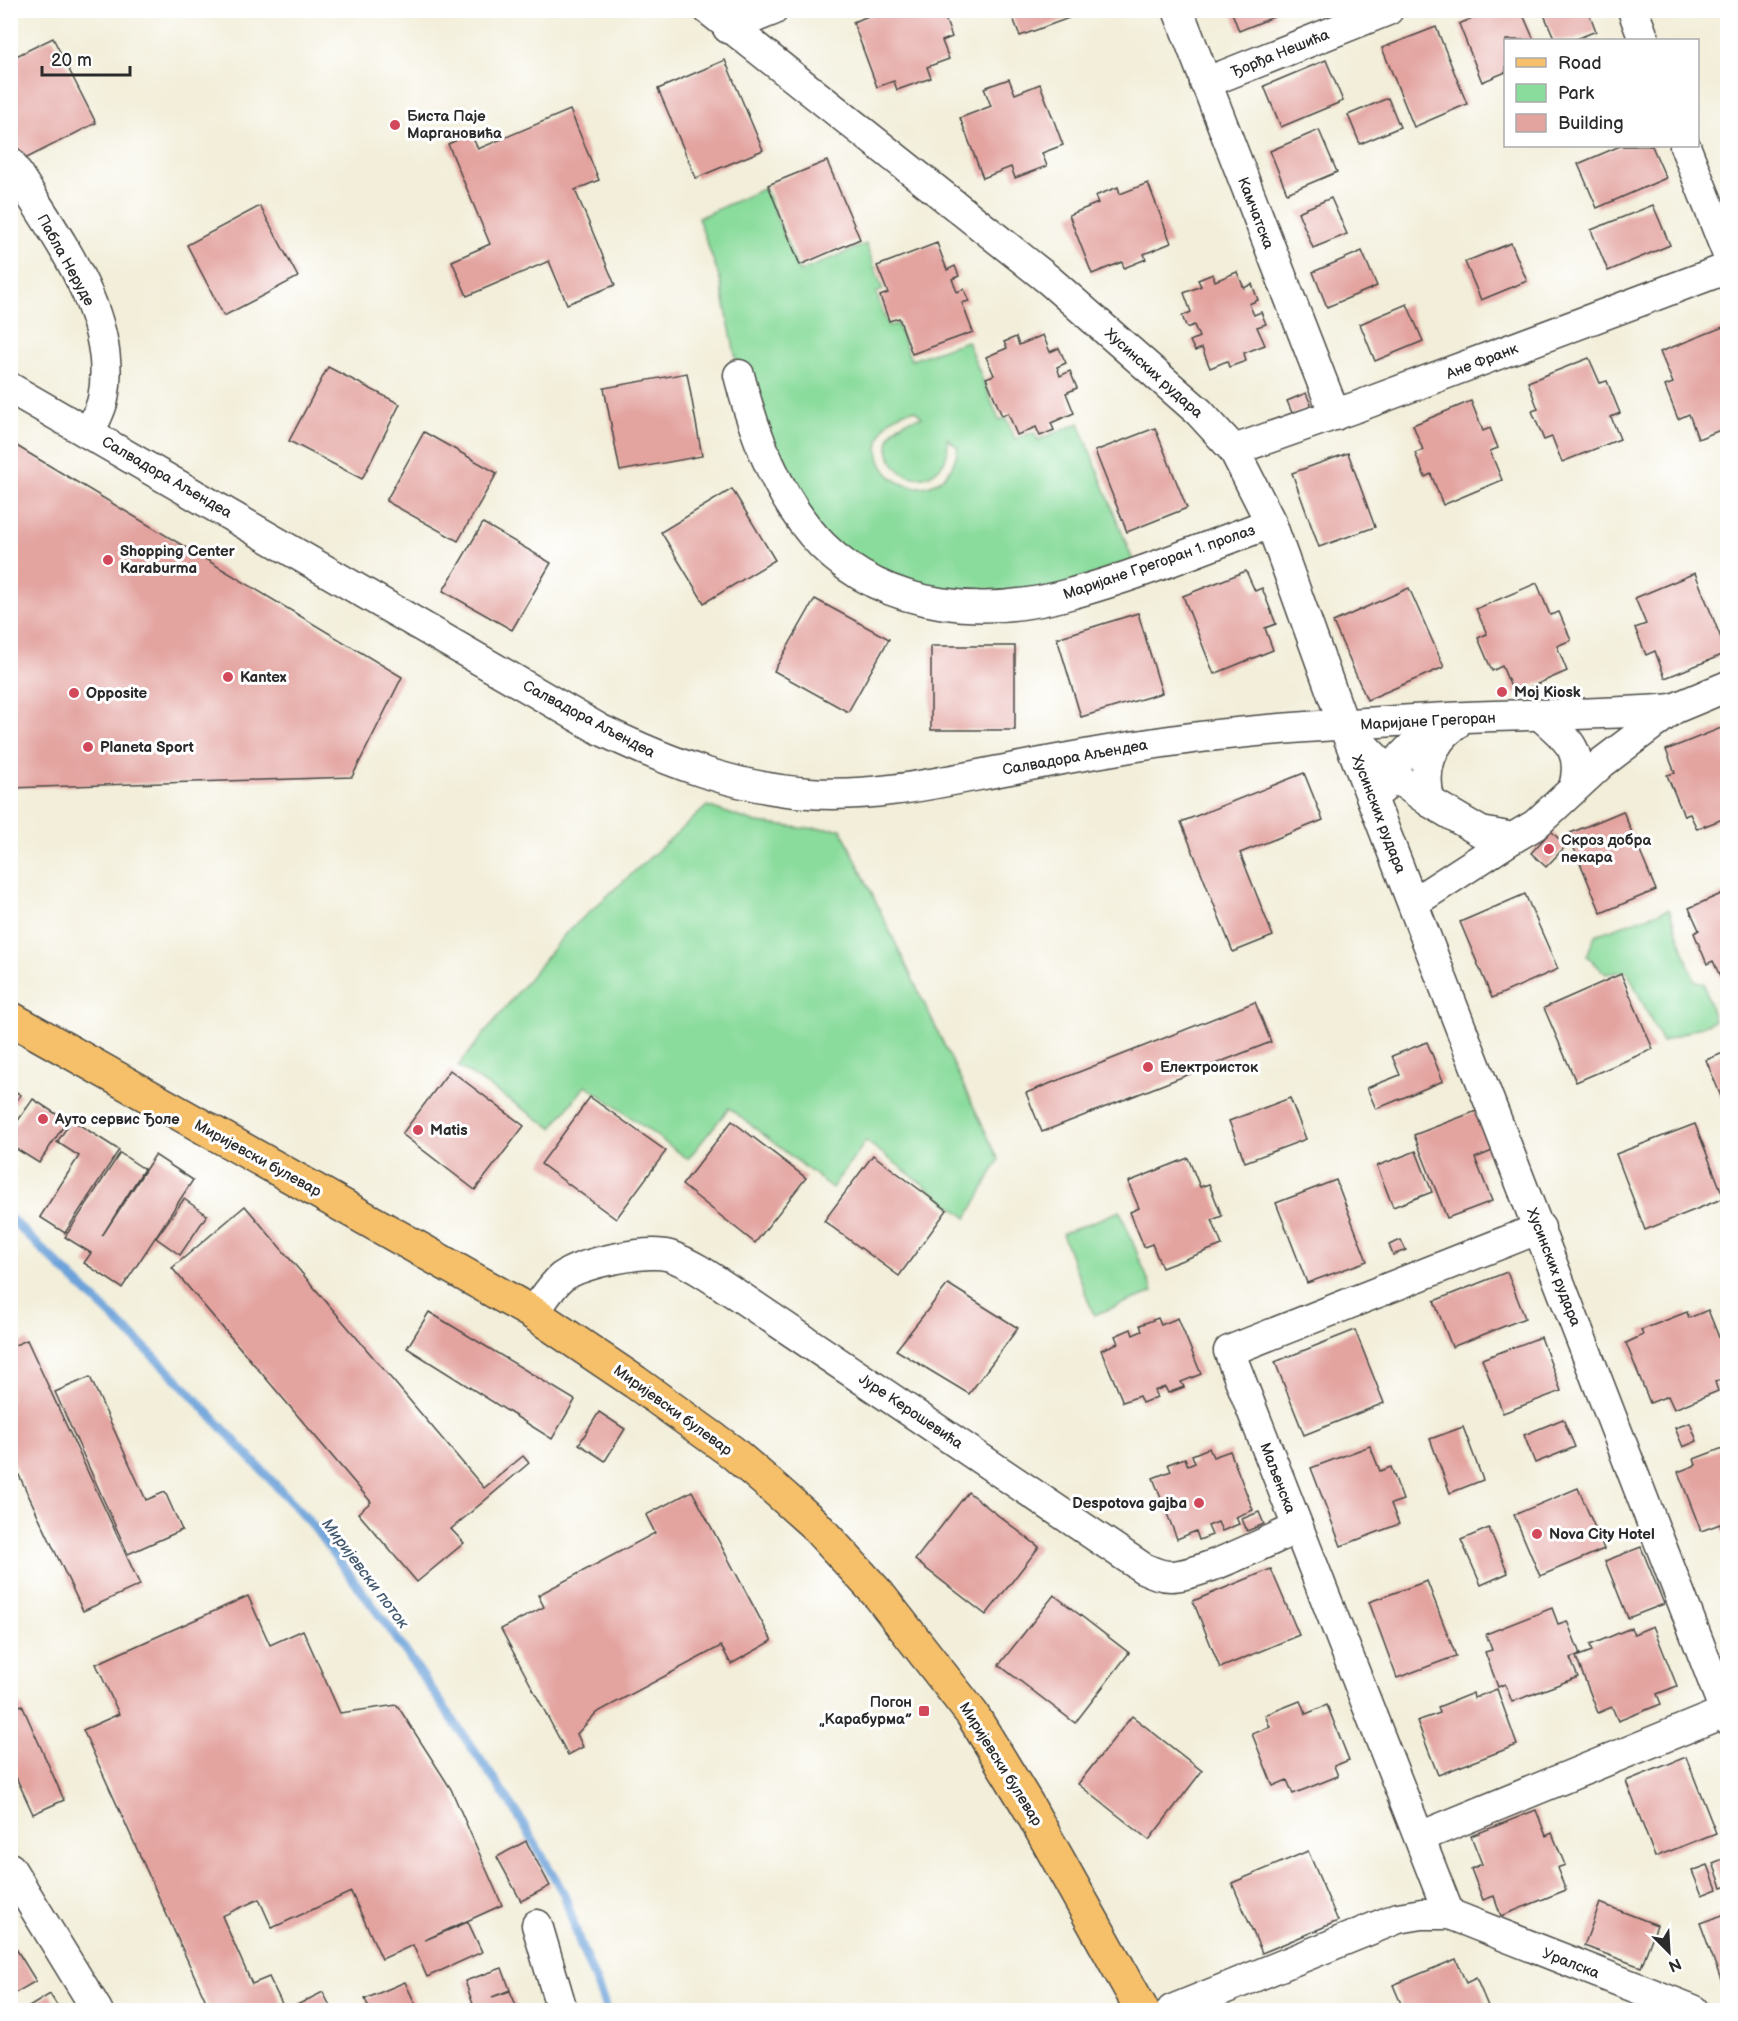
<svg xmlns="http://www.w3.org/2000/svg" width="1738" height="2021" viewBox="0 0 1738 2021" font-family="'Balsamiq Sans',sans-serif">
  <style>
    .green { fill: #8adc9c; stroke: #5a8464; stroke-width: 1.5; fill-rule: evenodd }
    .lines { fill: none; stroke-linecap: round; stroke-linejoin: round }
    .stream { stroke: #6ca2d9; stroke-width: 9 }
    .building { fill: #e3a39f }
    .minor-casing { stroke: #494845; stroke-width: 33 }
    .major-casing { stroke: #494845; stroke-width: 36 }
    .minor { stroke: #fff; stroke-width: 30 }
    .major { stroke: #f6c06b; stroke-width: 33 }
    .poi-dot { fill: #d1495b; stroke: #fff; stroke-width: 2 }
    .labels { text-anchor: middle; stroke-width: 6; stroke-linejoin: round; paint-order: stroke }
    .street-label { font-size: 15px; fill: #2b2b2b; stroke: #fff }
    .poi-label { font-size: 15px; font-weight: bold; fill: #2b2b2b; stroke: #fff; text-anchor: start }
    .water-label { font-size: 16px; font-style: italic; fill: #455b71; stroke: #fff }
  </style>
  <rect width="100%" height="100%" fill="#fff"/>
  <filter id="ink" filterUnits="userSpaceOnUse"><feTurbulence type="fractalNoise" baseFrequency=".0167" numOctaves="2"/><feDisplacementMap in="SourceGraphic" scale="12" xChannelSelector="R" yChannelSelector="G"/><feConvolveMatrix kernelMatrix="1 2 1 2 8 2 1 2 1" color-interpolation-filters="sRGB"/></filter>
  <filter id="wash" filterUnits="userSpaceOnUse"><feTurbulence type="fractalNoise" baseFrequency=".008" numOctaves="4" result="noise"/><feDisplacementMap in="SourceGraphic" scale="24" xChannelSelector="R" yChannelSelector="G"/><feGaussianBlur stdDeviation="1.35" result="paint"/><feColorMatrix in="noise" values="0 0 0 0 0 0 0 0 0 0 0 0 0 0 0 0 0 1.4 0 .05"/><feComposite in="paint" operator="in"/></filter>
  <g filter="url(#wash)">
    <rect width="100%" height="100%" fill="#f2eed9"/>
    <g class="green">
      <path d="M765,188L799,272L866,244L883,290L876,293L888,326L897,324L911,360L967,341L999,420L1006,418L1015,439L1034,432L1038,440L1079,423L1137,571L959,607L821,544L739,375L720,279L698,218ZM915,410L922,417C855,427 902,504 939,468C947,461 949,449 947,438L958,448C946,515 860,486 882,432C888,418 901,411 915,410Z"/>
      <polygon points="707,806 757,823 801,828 841,829 999,1160 967,1218 866,1141 832,1188 729,1108 688,1159 586,1085 552,1128 458,1066 565,934"/>
      <polygon points="1669,909 1694,980 1704,983 1714,1021 1662,1042 1627,971 1606,974 1587,956 1595,935"/>
      <polygon points="1120,1211 1153,1292 1094,1315 1062,1234"/>
    </g>
    <g class="lines">
      <polyline class="stream" points="10,1218 175,1377 310,1522 390,1629 515,1810 564,1894 580,1943 607,2010"/>
    </g>
    <g id="blocks">
      <g class="building">
        <polygon points="884,10 942,10 952,37 942,41 949,59 927,67 931,78 897,90 894,81 877,87 853,22"/>
        <polygon points="1010,10 1088,10 1088,11 1020,36"/>
        <polygon points="1231,10 1274,10 1276,16 1239,31"/>
        <polygon points="1492,10 1521,10 1534,40 1506,40 1506,72 1482,82 1459,24"/>
        <polygon points="1542,10 1588,10 1596,31 1574,40 1555,40"/>
        <polygon points="1436,27 1467,104 1414,127 1382,48"/>
        <polygon points="53,38 96,123 21,161 10,140 10,59"/>
        <polygon points="725,60 763,150 696,178 658,89"/>
        <polygon points="1326,60 1343,101 1281,127 1264,86"/>
        <polygon points="1009,79 1015,94 1040,84 1063,145 1042,153 1047,166 1015,178 1011,167 983,178 960,118 991,106 984,88"/>
        <polygon points="1388,98 1400,127 1360,144 1348,115"/>
        <polygon points="570,110 599,180 575,190 615,285 567,304 549,261 467,296 452,261 490,244 448,144 471,134 478,149"/>
        <polygon points="1319,130 1337,172 1287,193 1270,151"/>
        <polygon points="1620,146 1652,146 1666,178 1597,208 1578,164"/>
        <polygon points="827,161 860,239 800,265 768,185"/>
        <polygon points="1148,183 1171,243 1144,254 1146,259 1124,268 1122,262 1092,274 1069,215 1098,203 1095,196 1118,187 1120,194"/>
        <polygon points="1331,198 1347,234 1313,248 1298,212"/>
        <polygon points="1653,205 1670,245 1608,271 1591,230"/>
        <polygon points="260,206 298,277 224,316 187,245"/>
        <polygon points="937,243 947,270 955,266 959,276 952,279 957,292 964,289 969,301 962,303 973,332 912,354 899,318 889,321 880,296 888,293 877,266"/>
        <polygon points="1511,243 1527,281 1481,300 1465,262"/>
        <polygon points="1362,251 1377,286 1327,307 1313,272"/>
        <polygon points="1237,272 1244,288 1252,284 1258,300 1249,304 1254,315 1261,312 1266,324 1257,327 1265,345 1244,353 1246,361 1229,367 1227,361 1210,368 1202,348 1195,351 1190,341 1199,337 1194,325 1187,328 1182,316 1191,312 1184,293 1201,286 1198,280 1213,274 1215,281"/>
        <polygon points="1407,304 1423,341 1375,361 1360,324"/>
        <polygon points="1728,325 1728,427 1698,439 1689,414 1678,419 1665,386 1673,383 1660,352"/>
        <polygon points="1043,335 1050,352 1059,348 1066,363 1057,367 1060,376 1070,371 1077,388 1066,393 1074,413 1051,423 1054,430 1040,436 1036,427 1017,435 1008,413 1002,416 986,378 994,375 986,357 1007,348 1004,342 1016,337 1019,345"/>
        <polygon points="1589,358 1600,383 1607,381 1620,413 1611,417 1620,439 1562,462 1552,437 1544,440 1532,411 1538,409 1528,382"/>
        <polygon points="328,367 400,404 362,479 289,441"/>
        <polygon points="687,373 702,456 620,471 604,388"/>
        <polygon points="1306,393 1312,407 1293,415 1287,401"/>
        <polygon points="1471,401 1483,431 1490,428 1498,448 1490,451 1502,480 1443,505 1431,474 1425,477 1415,453 1423,450 1413,425"/>
        <polygon points="1155,428 1187,508 1127,532 1095,451"/>
        <polygon points="424,432 497,473 458,541 386,501"/>
        <polygon points="10,442 402,677 352,777 10,788"/>
        <polygon points="1348,453 1375,527 1319,547 1292,473"/>
        <polygon points="732,489 775,560 704,603 661,532"/>
        <polygon points="483,523 551,563 512,630 443,591"/>
        <polygon points="1246,571 1255,591 1262,588 1276,624 1265,628 1273,650 1214,674 1183,596"/>
        <polygon points="1695,573 1727,653 1665,678 1655,651 1646,655 1635,628 1646,624 1635,598"/>
        <polygon points="1537,583 1550,615 1559,612 1571,640 1557,646 1567,671 1514,694 1502,666 1492,671 1478,638 1487,634 1476,609"/>
        <polygon points="1409,588 1444,667 1367,700 1333,622"/>
        <polygon points="815,599 889,639 848,712 774,671"/>
        <polygon points="1138,613 1162,693 1081,717 1057,638"/>
        <rect x="931" y="646" width="84" height="84"/>
        <polygon points="1726,726 1728,817 1697,829 1690,814 1684,816 1667,775 1675,773 1666,750"/>
        <polygon points="1304,773 1323,820 1240,853 1273,936 1233,952 1181,822"/>
        <polygon points="1623,811 1656,890 1601,913 1568,834"/>
        <polygon points="1551,831 1566,846 1546,867 1531,853"/>
        <polygon points="1728,891 1728,988 1726,989 1713,961 1707,964 1694,933 1699,930 1689,908"/>
        <polygon points="1525,894 1558,969 1492,998 1460,922"/>
        <polygon points="1621,974 1653,1049 1576,1082 1544,1008"/>
        <polygon points="1255,1002 1271,1042 1042,1132 1026,1093"/>
        <polygon points="1427,1042 1443,1081 1376,1109 1367,1088 1400,1075 1392,1056"/>
        <polygon points="1728,1051 1728,1111 1727,1111 1706,1060"/>
        <polygon points="450,1070 524,1126 475,1190 402,1134"/>
        <polygon points="10,1088 21,1095 10,1109"/>
        <polygon points="590,1097 666,1151 616,1219 541,1164"/>
        <polygon points="1290,1098 1306,1139 1245,1162 1229,1121"/>
        <polygon points="33,1099 67,1121 39,1163 10,1145 10,1132"/>
        <polygon points="1479,1110 1495,1150 1475,1158 1492,1201 1447,1218 1414,1135"/>
        <polygon points="72,1120 119,1150 65,1233 40,1217 79,1156 57,1142"/>
        <polygon points="732,1121 806,1178 755,1243 682,1185"/>
        <polygon points="1695,1124 1724,1198 1645,1230 1616,1154"/>
        <polygon points="1416,1151 1432,1192 1393,1207 1377,1166"/>
        <polygon points="120,1153 144,1169 102,1236 155,1155 193,1180 122,1288 84,1263 91,1253 65,1237"/>
        <polygon points="873,1155 947,1210 899,1276 824,1221"/>
        <polygon points="1188,1158 1200,1187 1209,1184 1222,1216 1212,1220 1222,1245 1162,1268 1152,1244 1144,1247 1130,1212 1139,1208 1128,1182"/>
        <polygon points="1336,1180 1367,1261 1307,1283 1276,1203"/>
        <polygon points="184,1199 207,1215 180,1255 156,1238"/>
        <polygon points="245,1206 484,1488 523,1456 529,1463 451,1529 464,1543 417,1582 358,1513 371,1502 172,1268"/>
        <polygon points="1401,1240 1406,1250 1393,1255 1389,1245"/>
        <polygon points="1507,1272 1525,1318 1452,1347 1434,1301"/>
        <polygon points="948,1284 1018,1328 969,1394 896,1350"/>
        <polygon points="1708,1310 1728,1360 1728,1377 1715,1382 1718,1391 1674,1409 1668,1396 1650,1403 1626,1343 1643,1335 1641,1330 1687,1312 1689,1318"/>
        <polygon points="429,1312 575,1400 552,1439 407,1348"/>
        <polygon points="1158,1318 1161,1325 1178,1318 1201,1374 1181,1382 1184,1387 1168,1393 1165,1387 1154,1391 1157,1397 1142,1403 1139,1396 1123,1402 1101,1350 1118,1343 1115,1336 1131,1329 1133,1335 1142,1331 1140,1325"/>
        <polygon points="1355,1330 1384,1403 1304,1435 1275,1362"/>
        <polygon points="1541,1337 1561,1391 1503,1413 1482,1359"/>
        <polygon points="27,1340 140,1585 83,1611 10,1456 10,1347"/>
        <polygon points="90,1377 146,1500 165,1492 182,1530 128,1554 55,1392"/>
        <polygon points="599,1412 625,1429 605,1461 579,1444"/>
        <polygon points="1563,1419 1575,1447 1535,1463 1524,1435"/>
        <polygon points="1690,1423 1697,1441 1683,1447 1675,1428"/>
        <polygon points="1463,1427 1483,1480 1450,1493 1430,1439"/>
        <polygon points="1370,1446 1380,1471 1391,1467 1403,1500 1391,1504 1399,1524 1341,1546 1311,1468"/>
        <polygon points="1728,1446 1728,1536 1725,1537 1720,1524 1701,1531 1678,1472 1696,1465 1694,1459"/>
        <polygon points="1209,1448 1213,1457 1230,1451 1253,1510 1236,1517 1239,1524 1222,1531 1218,1522 1208,1526 1212,1535 1199,1540 1196,1531 1177,1539 1153,1478 1171,1471 1168,1464 1185,1458 1188,1466 1195,1463 1192,1455"/>
        <polygon points="1578,1488 1604,1549 1540,1576 1514,1515"/>
        <polygon points="692,1491 772,1641 731,1664 721,1646 596,1713 577,1734 583,1747 568,1755 501,1629 544,1607 538,1595 655,1533 646,1515"/>
        <polygon points="968,1492 1039,1547 986,1615 915,1560"/>
        <polygon points="1259,1512 1264,1524 1247,1531 1242,1519"/>
        <polygon points="1489,1528 1508,1573 1481,1585 1461,1540"/>
        <polygon points="1641,1547 1664,1604 1628,1618 1605,1561"/>
        <polygon points="1271,1569 1299,1635 1220,1668 1193,1601"/>
        <polygon points="1427,1581 1456,1656 1397,1678 1369,1602"/>
        <polygon points="1054,1595 1129,1653 1075,1723 999,1665"/>
        <polygon points="248,1596 270,1645 303,1630 340,1713 397,1705 451,1789 502,1905 425,1940 468,1922 482,1952 427,1977 413,1945 382,1959 351,1892 272,1928 259,1899 222,1916 252,1984 269,1977 285,2010 210,2010 83,1730 119,1714 96,1664"/>
        <polygon points="1552,1608 1558,1624 1567,1621 1580,1654 1570,1658 1578,1677 1512,1702 1505,1684 1498,1687 1485,1652 1492,1650 1486,1634"/>
        <polygon points="1653,1626 1677,1686 1657,1694 1661,1704 1618,1721 1612,1707 1598,1713 1576,1657 1592,1651 1590,1645 1631,1628 1634,1634"/>
        <polygon points="10,1688 19,1706 10,1709"/>
        <polygon points="1497,1689 1517,1745 1438,1775 1417,1721 1440,1713 1438,1707 1473,1693 1474,1698"/>
        <polygon points="1300,1701 1306,1714 1327,1705 1349,1760 1334,1766 1338,1776 1293,1794 1287,1780 1273,1786 1252,1734 1270,1727 1265,1715"/>
        <polygon points="22,1705 64,1800 33,1814 10,1764 10,1710"/>
        <polygon points="1132,1716 1202,1771 1149,1840 1078,1784"/>
        <polygon points="1686,1757 1716,1833 1655,1857 1626,1781"/>
        <polygon points="1536,1810 1546,1836 1552,1833 1565,1865 1557,1868 1566,1890 1501,1916 1494,1896 1483,1900 1471,1869 1482,1864 1471,1836"/>
        <polygon points="526,1841 550,1886 521,1901 497,1857"/>
        <polygon points="1308,1851 1338,1921 1262,1953 1232,1883"/>
        <polygon points="1728,1857 1728,1885 1722,1887 1713,1863"/>
        <polygon points="1708,1865 1717,1889 1702,1895 1692,1871"/>
        <polygon points="1600,1903 1657,1925 1641,1967 1584,1946"/>
        <polygon points="1728,1913 1728,1996 1727,1996 1700,1923"/>
        <polygon points="10,1939 36,1981 10,1996"/>
        <polygon points="1456,1959 1466,1983 1476,1978 1488,2006 1478,2010 1392,2010 1402,2006 1393,1985"/>
        <polygon points="502,1968 510,1990 492,1997 510,1991 518,2010 460,2010 459,2008 473,2004 465,1981"/>
        <polygon points="405,1982 418,2010 370,2010 365,1999"/>
        <polygon points="323,1992 332,2010 294,2010 293,2007"/>
        <polygon points="50,1994 60,2010 24,2010"/>
      </g>
    </g>
  </g>
  <g filter="url(#ink)">
    <use href="#blocks" fill-opacity="0" stroke="#494845" stroke-width="1.5"/>
    <g class="lines">
      <g class="minor-casing">
        <g id="minor">
          <polyline points="709,10 1049,280 1199,412 1234,450 1271,523 1344,726 1728,1719"/>
          <polyline points="1178,10 1335,415"/>
          <polyline points="1633,10 1644,40"/>
          <polyline points="728,28 773,10"/>
          <polyline points="1205,83 1388,10"/>
          <polyline points="1685,146 1728,255"/>
          <path d="M10,162C51,230 120,315 103,399C101,410 94,422 89,433"/>
          <path d="M739,375C754,434 778,500 822,545C888,611 988,618 1073,593C1140,575 1205,547 1271,523"/>
          <path d="M10,388L601,730C668,762 735,788 809,793C876,798 945,781 1010,769C1089,754 1167,739 1247,732C1320,725 1393,721 1466,717C1535,714 1604,715 1673,709"/>
          <polyline points="1234,450 1359,406 1728,268"/>
          <path d="M1541,716C1568,740 1584,750 1574,788"/>
          <polyline points="1354,736 1390,773 1430,802 1481,832 1513,838 1535,825 1603,762 1673,709 1728,686"/>
          <path d="M1382,789C1396,756 1418,737 1451,724"/>
          <path d="M1430,802C1421,772 1430,743 1455,725"/>
          <polyline points="1413,903 1513,838"/>
          <path d="M533,1313C542,1302 551,1286 562,1277C582,1263 647,1249 670,1256C695,1265 717,1282 739,1296L1143,1568C1152,1572 1160,1576 1170,1576C1200,1576 1267,1541 1298,1528"/>
          <polyline points="1420,1837 1725,1712"/>
          <polyline points="10,1868 97,2010"/>
          <polyline points="1449,1914 1229,1351 1540,1228"/>
          <polyline points="537,1925 562,2010"/>
          <polyline points="1172,2010 1398,1918 1422,1914 1449,1914 1693,2010"/>
        </g>
      </g>
      <g class="major-casing">
        <polyline id="major" points="10,1018 533,1313 635,1382 732,1452 776,1490 813,1523 879,1595 972,1714 1027,1804 1142,2010"/>
      </g>
      <use href="#minor" class="minor"/>
      <use href="#major" class="major"/>
    </g>
  </g>
  <g class="poi-dot">
    <circle cx="395" cy="125" r="6"/>
    <circle cx="108" cy="560" r="6"/>
    <circle cx="228" cy="677" r="6"/>
    <circle cx="1502" cy="692" r="6"/>
    <circle cx="74" cy="693" r="6"/>
    <circle cx="88" cy="747" r="6"/>
    <circle cx="1549" cy="849" r="6"/>
    <circle cx="1148" cy="1067" r="6"/>
    <circle cx="43" cy="1119" r="6"/>
    <circle cx="418" cy="1130" r="6"/>
    <circle cx="1199" cy="1503" r="6"/>
    <circle cx="1537" cy="1534" r="6"/>
    <rect x="918" y="1705" width="12" height="12" rx="3"/>
  </g>
  <g class="labels">
    <g class="street-label">
      <text transform="translate(1280 53) rotate(-22)" y="5">Ђорђа Нешића</text>
      <text transform="translate(1256 213) rotate(69)" y="5">Камчатска</text>
      <text transform="translate(66 260) rotate(61)" y="5">Пабла Неруде</text>
      <text transform="translate(1482 361) rotate(-21)" y="5">Ане Франк</text>
      <text transform="translate(1154 373) rotate(42)" y="5">Хусинских рудара</text>
      <text transform="translate(167 477) rotate(30)" y="5">Салвадора Аљендеа</text>
      <text transform="translate(1159 562) rotate(-19)" y="5">Маријане Грегоран 1. пролаз</text>
      <text transform="translate(589 719) rotate(28)" y="5">Салвадора Аљендеа</text>
      <text transform="translate(1428 721) rotate(-3)" y="5">Маријане Грегоран</text>
      <text transform="translate(1075 757) rotate(-10)" y="5">Салвадора Аљендеа</text>
      <text transform="translate(1379 814) rotate(69)" y="5">Хусинских рудара</text>
      <text transform="translate(258 1158) rotate(29)" y="5">Миријевски булевар</text>
      <text transform="translate(1554 1267) rotate(69)" y="5">Хусинских рудара</text>
      <text transform="translate(673 1410) rotate(36)" y="5">Миријевски булевар</text>
      <text transform="translate(911 1411) rotate(34)" y="5">Јуре Керошевића</text>
      <text transform="translate(1278 1478) rotate(69)" y="5">Маљенска</text>
      <text transform="translate(1001 1764) rotate(58)" y="5">Миријевски булевар</text>
      <text transform="translate(1571 1963) rotate(21)" y="5">Уралска</text>
    </g>
    <g class="poi-label">
      <text x="407" y="121">Биста Паје<tspan x="407" dy="17">Маргановића</tspan></text>
      <text x="120" y="556">Shopping Center<tspan x="120" dy="17">Karaburma</tspan></text>
      <text x="240" y="682">Kantex</text>
      <text x="1514" y="697">Moj Kiosk</text>
      <text x="86" y="698">Opposite</text>
      <text x="100" y="752">Planeta Sport</text>
      <text x="1561" y="845">Скроз добра<tspan x="1561" dy="17">пекара</tspan></text>
      <text x="1160" y="1072">Електроисток</text>
      <text x="55" y="1124">Ауто сервис Ђоле</text>
      <text x="430" y="1135">Matis</text>
      <text x="1187" y="1508" text-anchor="end">Despotova gajba</text>
      <text x="1549" y="1539">Nova City Hotel</text>
      <text x="912" y="1707" text-anchor="end">Погон<tspan x="912" dy="17">„Карабурма”</tspan></text>
    </g>
    <g class="water-label">
      <text transform="translate(366 1573) rotate(53)" y="6">Миријевски поток</text>
    </g>
  </g>
  <rect width="1738" height="2021" fill="none" stroke="#fff" stroke-width="36"/>
  <rect x="1504" y="39" width="195" height="108" fill="#ffffff" stroke="#aaaaaa" stroke-width="1.5"/>
  <rect x="1516" y="58" width="30" height="9" fill="#f6c06b" stroke="#aaaaaa" stroke-width="1.5"/>
  <text x="1558" y="69" font-size="18" fill="#2b2b2b">Road</text>
  <rect x="1516" y="84" width="30" height="18" fill="#8adc9c" stroke="#aaaaaa" stroke-width="1.5"/>
  <text x="1558" y="99" font-size="18" fill="#2b2b2b">Park</text>
  <rect x="1516" y="114" width="30" height="18" fill="#e3a39f" stroke="#aaaaaa" stroke-width="1.5"/>
  <text x="1558" y="129" font-size="18" fill="#2b2b2b">Building</text>
  <g transform="translate(1669 1952) rotate(156)" stroke="#ffffff" stroke-width="4.5" paint-order="stroke">
  <path d="M0-4.5L10 22L0 15L-10 22Z" fill="#2b2b2b"/>
  <text y="-9" font-size="16" font-weight="bold" text-anchor="middle" fill="#2b2b2b">N</text>
  </g>
  <path d="M42 66v9h88v-9" fill="none" stroke="#2b2b2b" stroke-width="3"/>
  <text x="51" y="66" font-size="18" fill="#2b2b2b" stroke="#ffffff" stroke-width="4.5" paint-order="stroke">20 m</text>
</svg>
